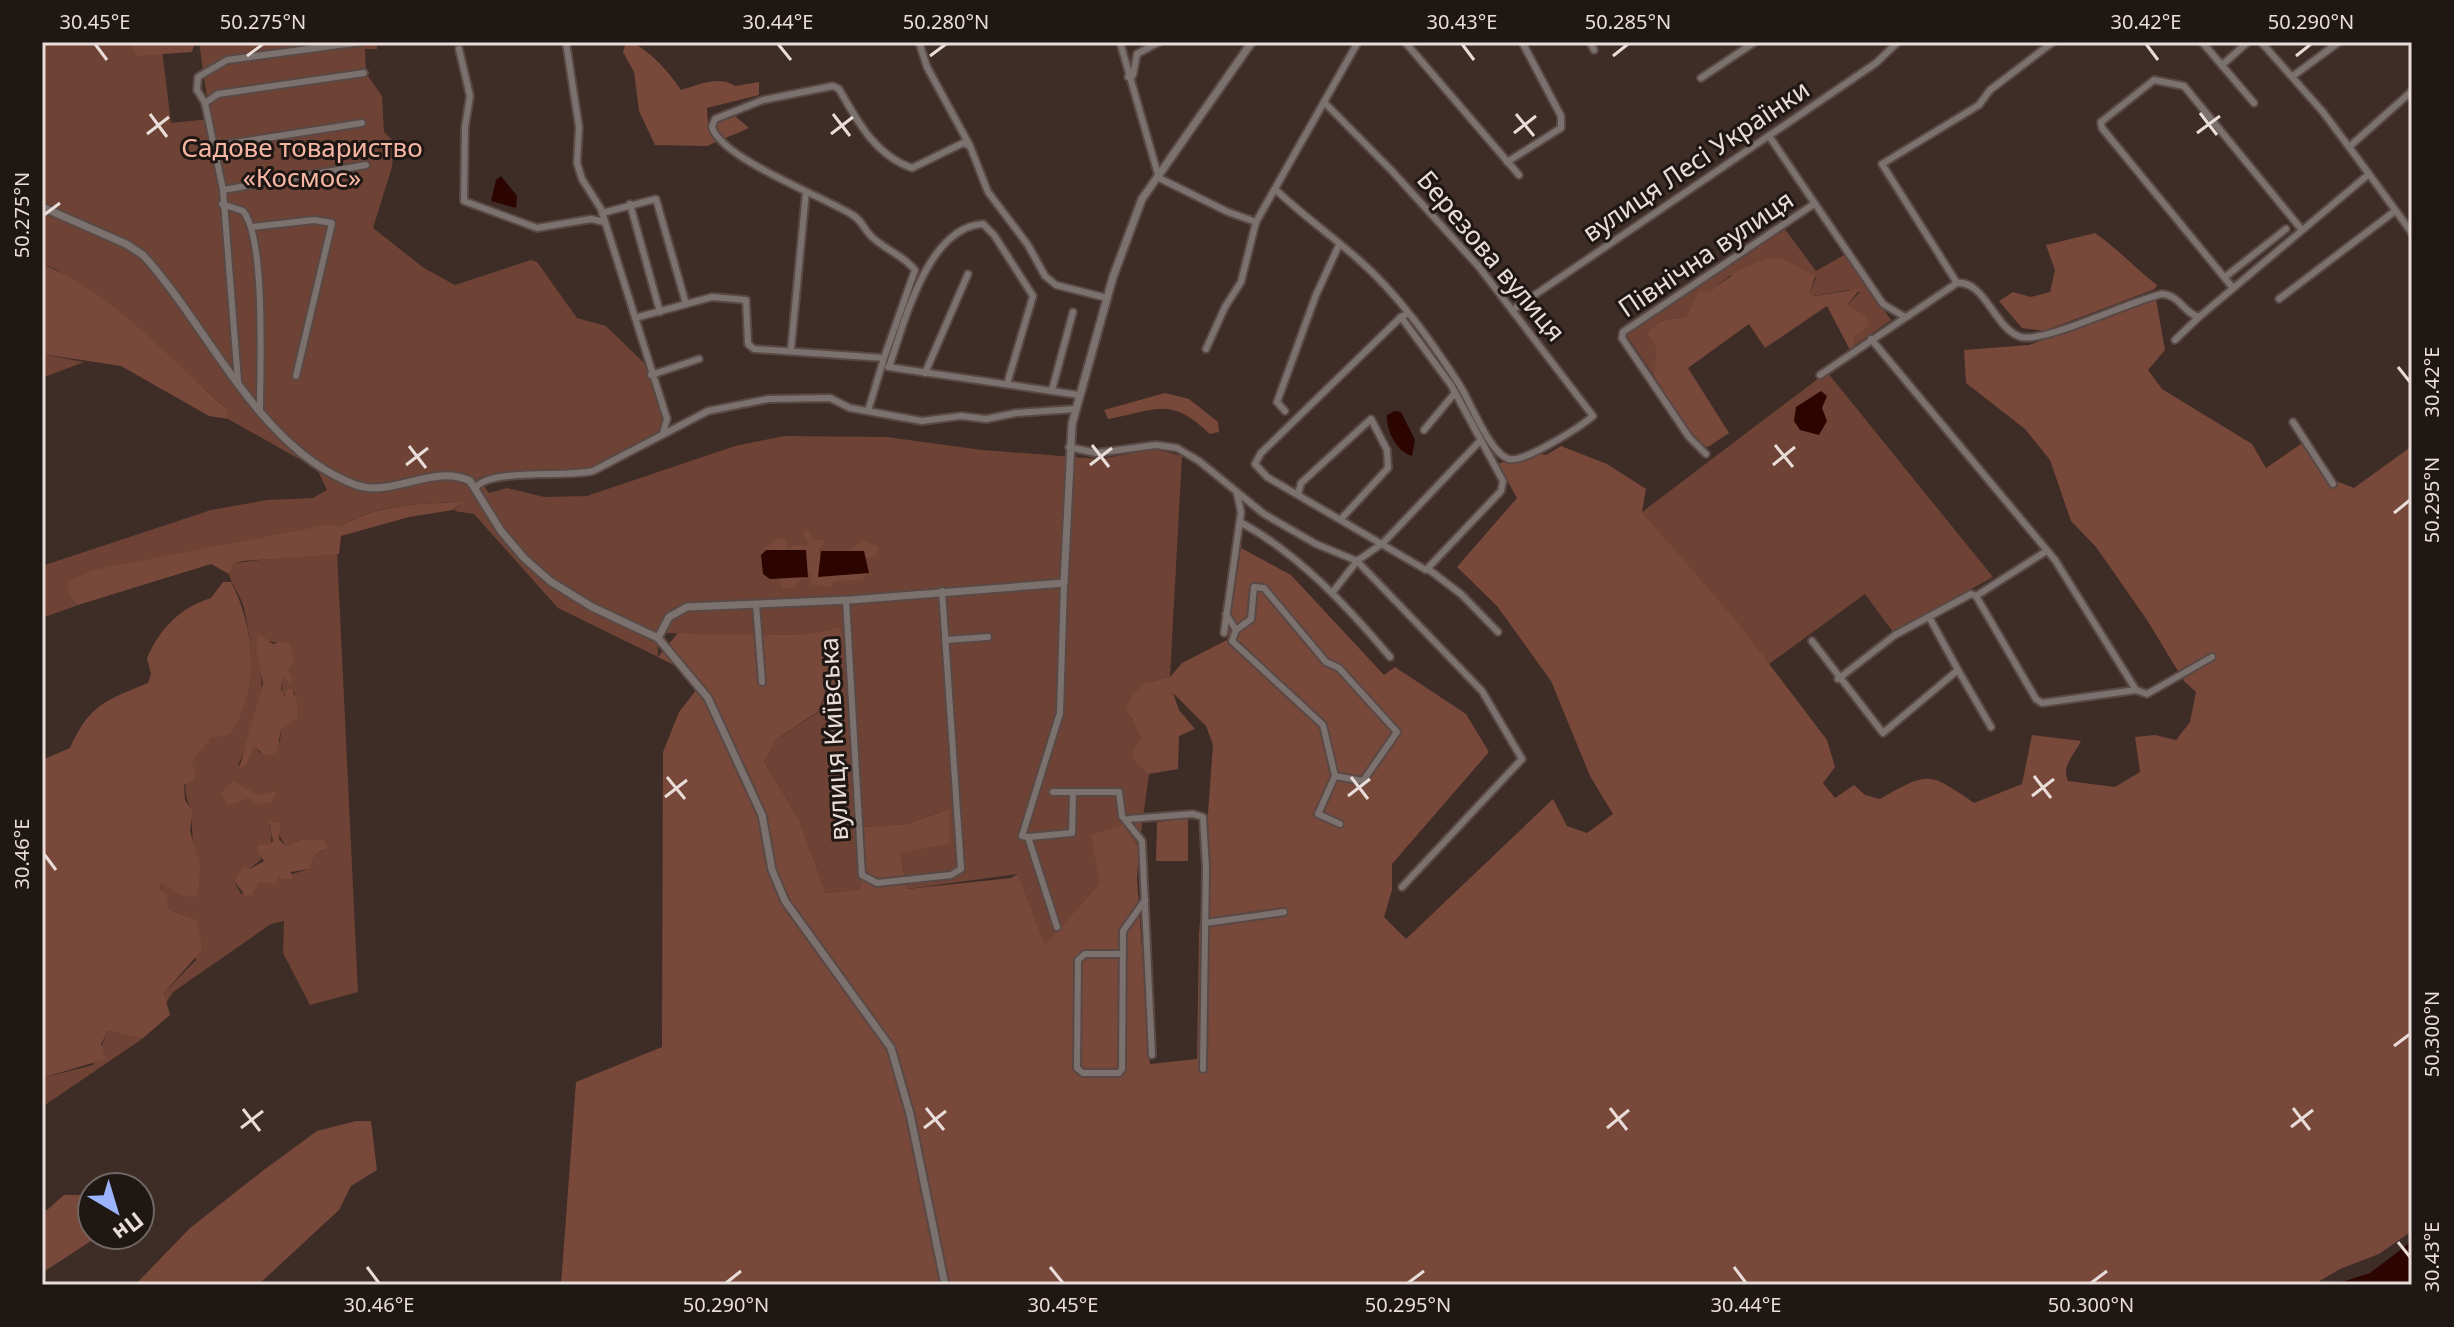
<svg xmlns="http://www.w3.org/2000/svg" width="2454" height="1327" viewBox="0 0 2454 1327" font-family="'Noto Sans',sans-serif">
  <style>
    .green { fill: #6e4335; fill-rule: evenodd }
    .forest { fill: #78483a }
    .water { fill: #2d0500 }
    .lines { fill: none; stroke-linecap: round; stroke-linejoin: round }
    .minor-casing { stroke: #594844; stroke-width: 10 }
    .tertiary-casing { stroke: #594844; stroke-width: 11 }
    .minor { stroke: #7b716f; stroke-width: 6 }
    .tertiary { stroke: #7b716f; stroke-width: 7 }
    .ticks { fill: none; stroke: #e9ddda; stroke-width: 3 }
    .labels { text-anchor: middle; stroke-width: 6; stroke-linejoin: round; paint-order: stroke }
    .park-label { font-size: 26px; fill: #f6b6a3; stroke: #1f1714 }
    .street-label { font-size: 26px; fill: #e9ddda; stroke: #1f1714 }
    .neatline { fill: none; stroke: #e9ddda; stroke-width: 3 }
    .ticks-label { font-size: 20px; text-anchor: middle; fill: #e9ddda }
  </style>
  <rect width="100%" height="100%" fill="#3e2c27"/>
  <g class="green">
    <path d="M42,42H161L171,123L210,119L199,42H377V49H365L366,73L382,96L384,132L394,142L392,167L373,228L424,268L455,285L531,260L537,262L577,318L606,326L644,363L665,422L663,431L582,472L478,478L489,493L507,488L544,497L587,496L735,446L784,436L887,437L982,450L1100,459L1155,449L1182,456L1170,677L1146,683L1131,719L1138,726L1141,737L1133,749L1149,774L1139,847L1123,826L1100,883L1045,946L1018,874L907,889L900,853L949,809L907,824L861,827V889L826,893L799,819L764,762L777,739L820,711L843,638L840,627L801,635L657,633L658,657L558,608L474,514L454,511L462,502C418,503 376,505 338,527L70,597L78,605L42,618V566L211,510L267,500L313,498L327,490L317,469L228,419L229,411L138,329L56,269L42,264Z"/>
    <polygon points="1784,228 1816,271 1846,254 1891,320 1854,346 1857,311 1847,305 1860,292 1848,290 1813,296 1810,293 1816,278 1784,259 1729,276 1708,294 1699,292 1686,317 1661,321 1655,341 1660,358 1654,376 1627,336 1628,331"/>
    <polygon points="42,354 84,362 42,378"/>
    <polygon points="1827,372 1993,577 1893,632 1865,594 1769,664 1642,512"/>
    <path d="M337,551L358,992L310,1005L283,953L284,921L271,924L173,992L166,1003L164,993L196,960L183,915L168,909C168,898 159,892 160,881H197C197,856 189,835 193,811C177,790 187,752 211,738C215,736 225,736 230,735C256,699 254,651 244,608C241,596 232,586 229,574L235,563ZM269,641L278,643L288,665L281,677L283,695L292,690L295,694L288,722L281,729L280,742L260,753L254,745L248,763L238,765C255,732 270,685 256,651ZM273,823L285,846L300,840H323L324,850L315,855L309,869C292,873 275,882 259,882L241,894L234,881C252,865 280,854 269,824Z"/>
    <polygon points="108,1031 142,1039 42,1107 42,1078 93,1065"/>
  </g>
  <g class="forest">
    <polygon points="130,42 195,42 192,52 136,56"/>
    <path d="M626,42C643,42 671,74 681,90C699,85 718,75 735,86L759,82V95L707,108L708,123L734,115L749,128L707,146L655,145L639,111L634,72L623,52Z"/>
    <path d="M2095,233C2118,249 2135,268 2157,285L2155,289L2044,331L2022,328L1999,301L2013,292L2031,297L2050,292L2055,270L2046,245Z"/>
    <path d="M1768,258L1784,259L1815,276L1810,293L1814,296L1860,289L1847,305L1867,317L1869,326L1855,336L1854,346L1850,350L1827,306L1765,348L1749,324L1688,368L1729,433L1708,447L1697,445L1654,376C1655,358 1662,348 1647,333L1661,321L1686,317L1699,291L1708,293L1739,270Z"/>
    <path d="M42,264C110,290 175,364 229,411L228,419L209,416L121,366L42,354Z"/>
    <path d="M2156,299L2165,350L2148,370L2162,389L2252,444L2266,468L2301,444L2326,477L2354,488L2412,446V1231L2379,1254L2340,1269L2313,1285H561L576,1082L662,1047L663,752L679,712L697,689L680,668L658,657L678,633L801,635L840,627L843,638L819,711L777,739L764,762L799,819L826,893L861,889V827L907,824L949,809L950,843L900,853L907,889L1011,878L1018,874L1045,945L1100,883L1091,835L1123,825L1139,847L1137,878L1150,1064L1197,1059L1199,935L1213,745L1206,726L1173,693L1179,710L1195,729L1179,736L1178,769L1149,774L1133,759V749L1141,737L1126,708L1133,694L1146,683L1170,677L1182,663L1227,640L1241,548L1291,575L1384,675L1395,667L1466,714L1489,752L1392,864V890L1384,917L1406,939L1553,799L1567,826L1587,833L1613,814L1590,776L1551,681L1497,606L1457,567L1517,498L1498,464L1529,451L1546,455L1561,446L1607,464L1646,489L1642,512L1738,623L1827,740L1835,767L1823,783L1835,798L1854,785L1865,795L1880,799C1929,771 1929,772 1974,803L2022,784L2032,735L2081,741C2074,756 2061,765 2068,781L2115,787L2140,772L2135,737L2155,735L2176,740L2190,722L2196,692L2184,681L2147,620L2096,547L2071,521L2050,460L2025,429L1966,383L1964,350L2029,345Z"/>
    <path d="M1165,393L1189,399L1218,422L1219,432L1210,434C1169,396 1159,410 1108,419L1104,410Z"/>
    <path d="M463,502L453,510L409,517L341,536L339,554L243,561L235,563L229,574L211,564L78,605L70,597L67,582L93,570L331,524L338,527C377,505 419,503 463,502Z"/>
    <polygon points="809,529 812,539 825,541 818,552 821,556 845,556 862,540 878,547 877,556 865,558 866,574 862,580 834,581 831,587 811,585 810,573 797,582 796,588 782,588 769,558 761,552 779,538 787,541 786,549 797,545 807,546 809,542 803,533"/>
    <path d="M223,582H231C255,627 261,692 230,735L211,738L191,762L196,771L194,780L184,785L185,800L193,811L190,831L200,865L198,896C184,899 171,891 161,882L160,888L167,895L168,909L198,921L202,950L164,993L170,1015L142,1039L108,1031L101,1044L106,1059L42,1078V760L70,748C89,705 106,700 148,683L151,674L147,658C161,627 180,608 211,598Z"/>
    <polygon points="258,633 273,644 283,641 290,644 294,662 288,669 293,681 291,684 283,675 281,689 285,696 286,690 292,689 298,705 297,719 281,729 277,753 264,755 254,746 248,763 239,769 263,683 256,651"/>
    <polygon points="233,781 258,795 278,791 271,802 257,804 248,798 228,806 221,793"/>
    <polygon points="1188,818 1188,861 1156,861 1157,822"/>
    <polygon points="269,821 280,823 279,839 285,846 300,840 323,840 328,847 315,855 309,869 291,872 292,879 279,878 276,884 259,882 252,894 246,896 234,881 243,868 250,869 264,861 257,850 258,845 268,845 273,841"/>
    <polygon points="356,1121 371,1121 377,1170 351,1186 339,1210 258,1285 135,1285 190,1228 265,1169 317,1131"/>
    <polygon points="64,1195 92,1195 92,1235 100,1235 42,1273 42,1209 47,1210"/>
  </g>
  <g class="water">
    <polygon points="501,176 517,196 516,208 491,201 496,180"/>
    <polygon points="1821,391 1827,396 1822,408 1827,421 1819,435 1800,430 1794,421 1796,407"/>
    <path d="M1395,411L1401,412L1415,440L1412,456C1397,452 1386,431 1387,415Z"/>
    <polygon points="766,550 806,550 808,577 770,579 763,574 761,555"/>
    <polygon points="821,551 864,551 869,573 818,577"/>
    <polygon points="2412,1241 2412,1285 2333,1285 2370,1273"/>
  </g>
  <g class="lines">
    <g class="minor-casing">
      <g id="minor">
        <polyline points="566,42 579,127 577,163 582,179 601,209 667,419 663,433"/>
        <polyline points="1120,42 1159,178 1228,212 1256,222 1358,42"/>
        <polyline points="1405,42 1519,175"/>
        <polyline points="1590,42 1594,50"/>
        <polyline points="2202,42 2254,103"/>
        <polyline points="2261,42 2323,112 2369,174"/>
        <polyline points="459,49 470,96 465,127 464,201 537,228 591,219 604,222"/>
        <polyline points="2222,65 2248,42"/>
        <polyline points="2293,76 2339,42"/>
        <polyline points="1128,77 1133,75 1137,54 1159,42"/>
        <polyline points="1701,78 1755,42"/>
        <polyline points="205,103 197,90 198,77 227,60 361,42"/>
        <polyline points="1769,136 1883,304 1905,317"/>
        <polyline points="215,146 362,123"/>
        <polyline points="970,146 988,192 1028,245 1045,276 1056,285 1107,298"/>
        <polyline points="2349,147 2412,91"/>
        <polyline points="1507,162 1561,128 1561,116 1522,42"/>
        <path d="M1275,189C1301,214 1332,236 1359,260C1398,294 1431,341 1459,384C1470,401 1490,454 1509,459C1524,463 1580,427 1593,416L1479,267L1392,171L1324,102"/>
        <polyline points="223,190 366,165"/>
        <path d="M222,204L243,211C266,238 260,370 260,410"/>
        <polyline points="630,204 660,312"/>
        <polyline points="602,213 656,199 686,304"/>
        <polyline points="251,227 314,220 332,223 296,376"/>
        <polyline points="2225,277 2286,229"/>
        <polyline points="1957,283 1882,164 1979,105 1990,90 2053,42"/>
        <polyline points="2233,288 2102,128 2101,122 2154,80 2184,86 2302,230"/>
        <polyline points="2279,299 2395,211"/>
        <polyline points="1514,309 1876,63 1898,42"/>
        <polyline points="1401,317 1451,385 1503,481 1501,491 1426,570 1267,477 1255,464 1261,453 1401,317 1407,314"/>
        <polyline points="635,318 712,297 746,300 748,344 754,349 884,358 868,411"/>
        <polyline points="1871,339 2055,560 2136,690 2042,703 2036,699 1976,596"/>
        <polyline points="2175,340 2199,317"/>
        <polyline points="791,349 806,192"/>
        <polyline points="1206,349 1225,307 1241,282 1256,222"/>
        <path d="M884,358L915,270C903,255 885,250 871,236C863,228 862,220 851,214C821,196 721,158 712,127L715,119L763,100L833,86L839,89C858,122 875,155 912,168L963,143L970,146L927,67L919,42"/>
        <polyline points="888,367 1079,395"/>
        <path d="M889,367C904,324 927,227 983,224L994,235L1033,296L1007,384"/>
        <polyline points="925,373 968,274"/>
        <polyline points="651,375 699,359"/>
        <path d="M1820,375L1957,283C1985,280 1995,330 2021,337C2046,343 2129,301 2162,294C2180,295 2183,313 2199,317L2369,174L2412,233"/>
        <polyline points="238,381 223,190 205,103 218,94 364,73"/>
        <polyline points="1052,390 1073,312"/>
        <polyline points="1285,411 1277,402 1316,295 1339,245"/>
        <polyline points="2293,422 2333,484"/>
        <polyline points="1424,430 1454,394"/>
        <polyline points="1069,447 1096,453 1156,445 1177,448 1199,461 1264,514 1316,544 1357,561 1482,691 1522,759 1402,887"/>
        <polyline points="1706,454 1689,437 1622,338 1623,332 1814,204"/>
        <path d="M476,487C493,468 565,478 593,471L708,411L768,399L830,398L850,408L922,421L961,416L986,419L1016,413L1075,409"/>
        <polyline points="1298,494 1301,483 1371,419 1387,450 1388,468 1341,519"/>
        <path d="M1240,522C1299,554 1347,606 1390,657"/>
        <polyline points="1428,569 1461,594 1498,632"/>
        <polyline points="1332,593 1357,561 1383,543 1480,441"/>
        <polyline points="846,600 862,875 877,883 951,875 961,869 942,591"/>
        <polyline points="756,604 762,682"/>
        <polyline points="1226,614 1236,630 1232,641 1323,725 1335,776 1318,814 1340,824"/>
        <polyline points="1236,630 1251,619 1254,587 1264,588 1326,662 1339,668 1397,732 1363,781 1335,776"/>
        <polyline points="1224,633 1241,512 1237,494"/>
        <polyline points="945,640 988,637"/>
        <polyline points="1812,641 1883,733 1958,670 1929,617"/>
        <polyline points="1958,670 1991,727"/>
        <polyline points="1838,679 1895,635 1971,594 1976,596 2045,552"/>
        <polyline points="2136,690 2147,694 2212,657"/>
        <polyline points="1053,792 1119,792 1122,816 1142,841 1152,1055"/>
        <polyline points="1128,821 1129,819 1193,814 1203,817 1206,868 1203,1069"/>
        <polyline points="1028,837 1072,833 1073,792"/>
        <polyline points="1205,923 1284,912"/>
        <polyline points="1057,927 1028,837 1022,836 1060,713 1064,583"/>
        <polyline points="1123,954 1085,954 1078,960 1077,1068 1083,1073 1119,1073 1122,1069 1123,931 1145,900"/>
      </g>
    </g>
    <g class="tertiary-casing">
      <g id="tertiary">
        <path d="M42,207L126,244L143,255C209,327 259,450 356,485C392,498 434,463 470,481L501,531L524,558L550,581L592,607L658,638L708,698L762,815L772,870L785,901L891,1048L910,1114L945,1285"/>
        <polyline points="658,638 669,617 687,607 850,600 1064,583 1072,424 1113,277 1142,199 1252,42"/>
      </g>
    </g>
    <use href="#minor" class="minor"/>
    <use href="#tertiary" class="tertiary"/>
  </g>
  <path class="ticks" d="M95,44L107,60M778,44L791,60M1462,44L1474,60M2146,44L2158,60M247,56L263,44M930,56L946,44M1613,56L1628,44M2296,56L2311,44M2200,113L2217,135M150,114L167,137M833,114L850,136M1516,114L1534,136M1514,133L1536,116M2197,133L2220,116M147,134L169,117M831,134L853,117M44,215L60,203M2398,367L2410,382M1092,445L1109,467M1775,445L1793,467M409,446L426,468M406,465L428,448M1090,465L1112,448M1773,465L1795,447M2394,513L2410,500M2034,776L2051,798M667,777L685,799M1351,777L1368,799M1348,796L1370,779M2032,796L2054,779M665,797L687,780M44,854L56,870M2394,1046L2410,1034M926,1108L944,1130M1610,1108L1627,1130M2293,1108L2310,1130M243,1109L260,1131M2291,1127L2313,1110M241,1128L263,1111M924,1128L946,1111M1607,1128L1629,1110M2398,1242L2410,1257M367,1267L379,1283M1050,1267L1063,1283M1734,1267L1746,1283M726,1283L741,1271M1408,1283L1424,1271M2091,1283L2107,1271"/>
  <g class="labels">
    <g class="park-label">
      <text x="302" y="157">Садове товариство<tspan x="302" dy="30">«Космос»</tspan></text>
    </g>
    <g class="street-label">
      <text transform="translate(1696 161) rotate(-34)" y="9">вулиця Лесі Українки</text>
      <text transform="translate(1706 254) rotate(-34)" y="9">Північна вулиця</text>
      <text transform="translate(1491 256) rotate(50)" y="9">Березова вулиця</text>
      <text transform="translate(834 739) rotate(-93)" y="9">вулиця Київська</text>
    </g>
  </g>
  <rect width="2454" height="1327" fill="none" stroke="#1f1714" stroke-width="88"/>
  <g transform="translate(116 1211) rotate(142)"><circle r="38" fill="#1f1714" stroke="#706663" stroke-width="2"/>
  <path d="M0-6L14 30L0 20L-14 30Z" fill="#9cb4fd"/>
  <text y="-12" font-size="22" font-weight="bold" text-anchor="middle" fill="#e9ddda">Пн</text>
  </g>
  <rect x="44" y="44" width="2366" height="1239" class="neatline"/>
  <g class="ticks-label">
    <text x="95" y="29">30.45°E</text>
    <text x="263" y="29">50.275°N</text>
    <text x="778" y="29">30.44°E</text>
    <text x="946" y="29">50.280°N</text>
    <text x="1462" y="29">30.43°E</text>
    <text x="1628" y="29">50.285°N</text>
    <text x="2146" y="29">30.42°E</text>
    <text x="2311" y="29">50.290°N</text>
    <text transform="translate(22 215) rotate(-90)" y="7">50.275°N</text>
    <text transform="translate(2432 382) rotate(-90)" y="7">30.42°E</text>
    <text transform="translate(2432 500) rotate(-90)" y="7">50.295°N</text>
    <text transform="translate(22 854) rotate(-90)" y="7">30.46°E</text>
    <text transform="translate(2432 1034) rotate(-90)" y="7">50.300°N</text>
    <text transform="translate(2432 1257) rotate(-90)" y="7">30.43°E</text>
    <text x="379" y="1312">30.46°E</text>
    <text x="726" y="1312">50.290°N</text>
    <text x="1063" y="1312">30.45°E</text>
    <text x="1408" y="1312">50.295°N</text>
    <text x="1746" y="1312">30.44°E</text>
    <text x="2091" y="1312">50.300°N</text>
  </g>
</svg>
